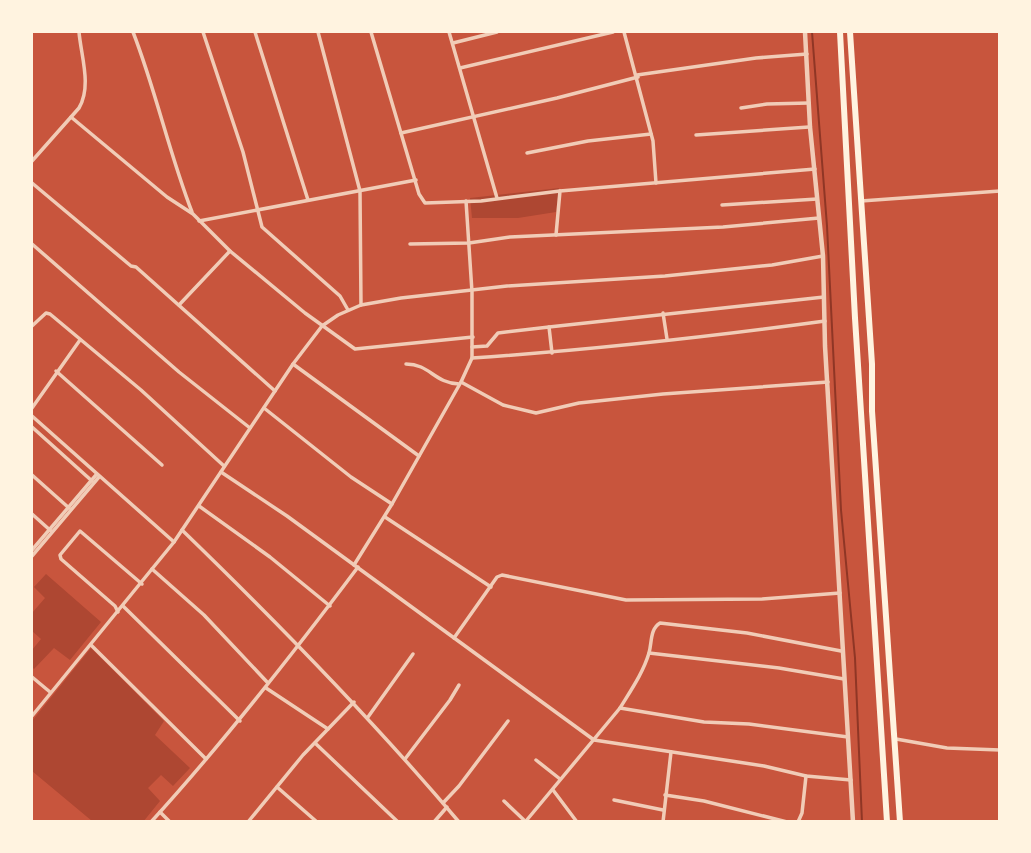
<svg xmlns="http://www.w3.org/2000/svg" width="1031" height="853" viewBox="0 0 1031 853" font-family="Arial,sans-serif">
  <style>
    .green { fill: #ae4732 }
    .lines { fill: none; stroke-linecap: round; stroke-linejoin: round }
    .stream { stroke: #8f3625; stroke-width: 2 }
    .minor { stroke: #f1ccb7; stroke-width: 3.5 }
    .tertiary { stroke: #f1ccb7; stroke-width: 4.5 }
    .trunk { stroke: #fff3e0; stroke-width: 6 }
  </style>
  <rect width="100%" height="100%" fill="#c8553d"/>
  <g class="green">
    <polygon points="559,188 556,212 518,218 472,218 470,198"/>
    <polygon points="46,574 101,622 70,660 54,648 34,669 32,667 32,650 41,639 32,631 32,613 45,598 34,587"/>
    <polygon points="91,648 164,721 155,735 190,768 173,786 161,775 148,788 160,801 143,822 92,821 32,771 32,721"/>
  </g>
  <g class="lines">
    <polyline class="stream" points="812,32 827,226 841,510 855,658 862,822"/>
    <g class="minor">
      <path d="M133,32C156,91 169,153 192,212"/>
      <polyline points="203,32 243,152 262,227 340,296 348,310"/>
      <polyline points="255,32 308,200"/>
      <polyline points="318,32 360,191 361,305"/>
      <polyline points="371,32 419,194 425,203 481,201 560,191"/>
      <polyline points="449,32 497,198"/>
      <polyline points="624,32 653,141 656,183"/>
      <polyline points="453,43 497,32"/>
      <polyline points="460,68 613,32"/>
      <polyline points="637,75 756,58 807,54"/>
      <polyline points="741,108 767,104 809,103"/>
      <polyline points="71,117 167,197 193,214 230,251 305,313 355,349 473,337"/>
      <polyline points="401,133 557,98 638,77"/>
      <polyline points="696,135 809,127"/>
      <polyline points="527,153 588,141 651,134"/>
      <path d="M32,161L79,108C92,86 81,56 79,32"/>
      <polyline points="32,183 131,266 136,267 275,391"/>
      <polyline points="861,201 1000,191"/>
      <polyline points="722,205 817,199"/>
      <polyline points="199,221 416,180"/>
      <polyline points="556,235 560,191 815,169"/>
      <polyline points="32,244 179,372 250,428"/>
      <polyline points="410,244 469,243 510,237 723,227 819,218"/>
      <polyline points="179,305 230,251"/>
      <polyline points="663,313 667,339"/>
      <polyline points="32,326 46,313 50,314 141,390 224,466"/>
      <polyline points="549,327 824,297"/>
      <polyline points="472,347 487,346 498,333 549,327 552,353"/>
      <path d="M472,358C590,350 708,337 825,321"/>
      <polyline points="293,364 419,456"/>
      <path d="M406,364C430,364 434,383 459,384"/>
      <polyline points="56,371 162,465"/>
      <polyline points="461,382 503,405 536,413 579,403 663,394 828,382"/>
      <polyline points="32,408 80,340"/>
      <polyline points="264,408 351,477 392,504"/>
      <polyline points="32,416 174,542"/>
      <polyline points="32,427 92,481"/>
      <polyline points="221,472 287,516 594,740 764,766 806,776 851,780"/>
      <polyline points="32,475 69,508"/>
      <polyline points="199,506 270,557 330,606"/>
      <polyline points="32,514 51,531"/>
      <polyline points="385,517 491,587"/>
      <path d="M182,530C279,624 372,719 459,822"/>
      <polyline points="32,550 96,475"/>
      <polyline points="32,556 99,477"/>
      <polyline points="354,565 392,504 461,382 472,358 472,292 466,201"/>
      <polyline points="152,569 204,615 268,683"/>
      <polyline points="123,606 240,721"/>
      <polyline points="118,612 115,606 61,559 60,555 80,531 142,584"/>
      <polyline points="454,638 497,577 502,575 626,600 762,599 840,593"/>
      <polyline points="91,645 206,759"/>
      <polyline points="649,653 779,668 844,679"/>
      <polyline points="32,677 50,692"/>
      <polyline points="266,688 328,729"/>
      <path d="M620,708C631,690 643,673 649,653C652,642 650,629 660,623L747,633L841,651"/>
      <polyline points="32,716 174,542 293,364 322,326 338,315 361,305 401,298 507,286 665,276 772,265 823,256"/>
      <polyline points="368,717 413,654"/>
      <polyline points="896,739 947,748 1000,750"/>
      <polyline points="315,743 398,822"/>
      <polyline points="405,759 450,700 459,685"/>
      <polyline points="536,760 560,779"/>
      <polyline points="277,787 317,822"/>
      <polyline points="553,790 577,822"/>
      <polyline points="665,795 704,801 787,822"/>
      <polyline points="614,800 663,810"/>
      <polyline points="504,801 526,822"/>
      <polyline points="443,803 459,786 508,721"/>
      <polyline points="160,812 170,822"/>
      <polyline points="526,821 620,708 704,722 749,724 848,737"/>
      <path d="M151,822C225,741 292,655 358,567"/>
      <polyline points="248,822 303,755 354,702"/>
      <polyline points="434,822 447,807"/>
      <polyline points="663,822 671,752"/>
      <polyline points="798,822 802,813 806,776"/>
    </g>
    <polyline class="tertiary" points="805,32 810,127 823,256 825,346 853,822"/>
    <g class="trunk">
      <polyline points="840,32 855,318 887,822"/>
      <polyline points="850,32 872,364 872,411 900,822"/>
    </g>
  </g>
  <rect width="1031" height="853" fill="none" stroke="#fff3e0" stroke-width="66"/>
</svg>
